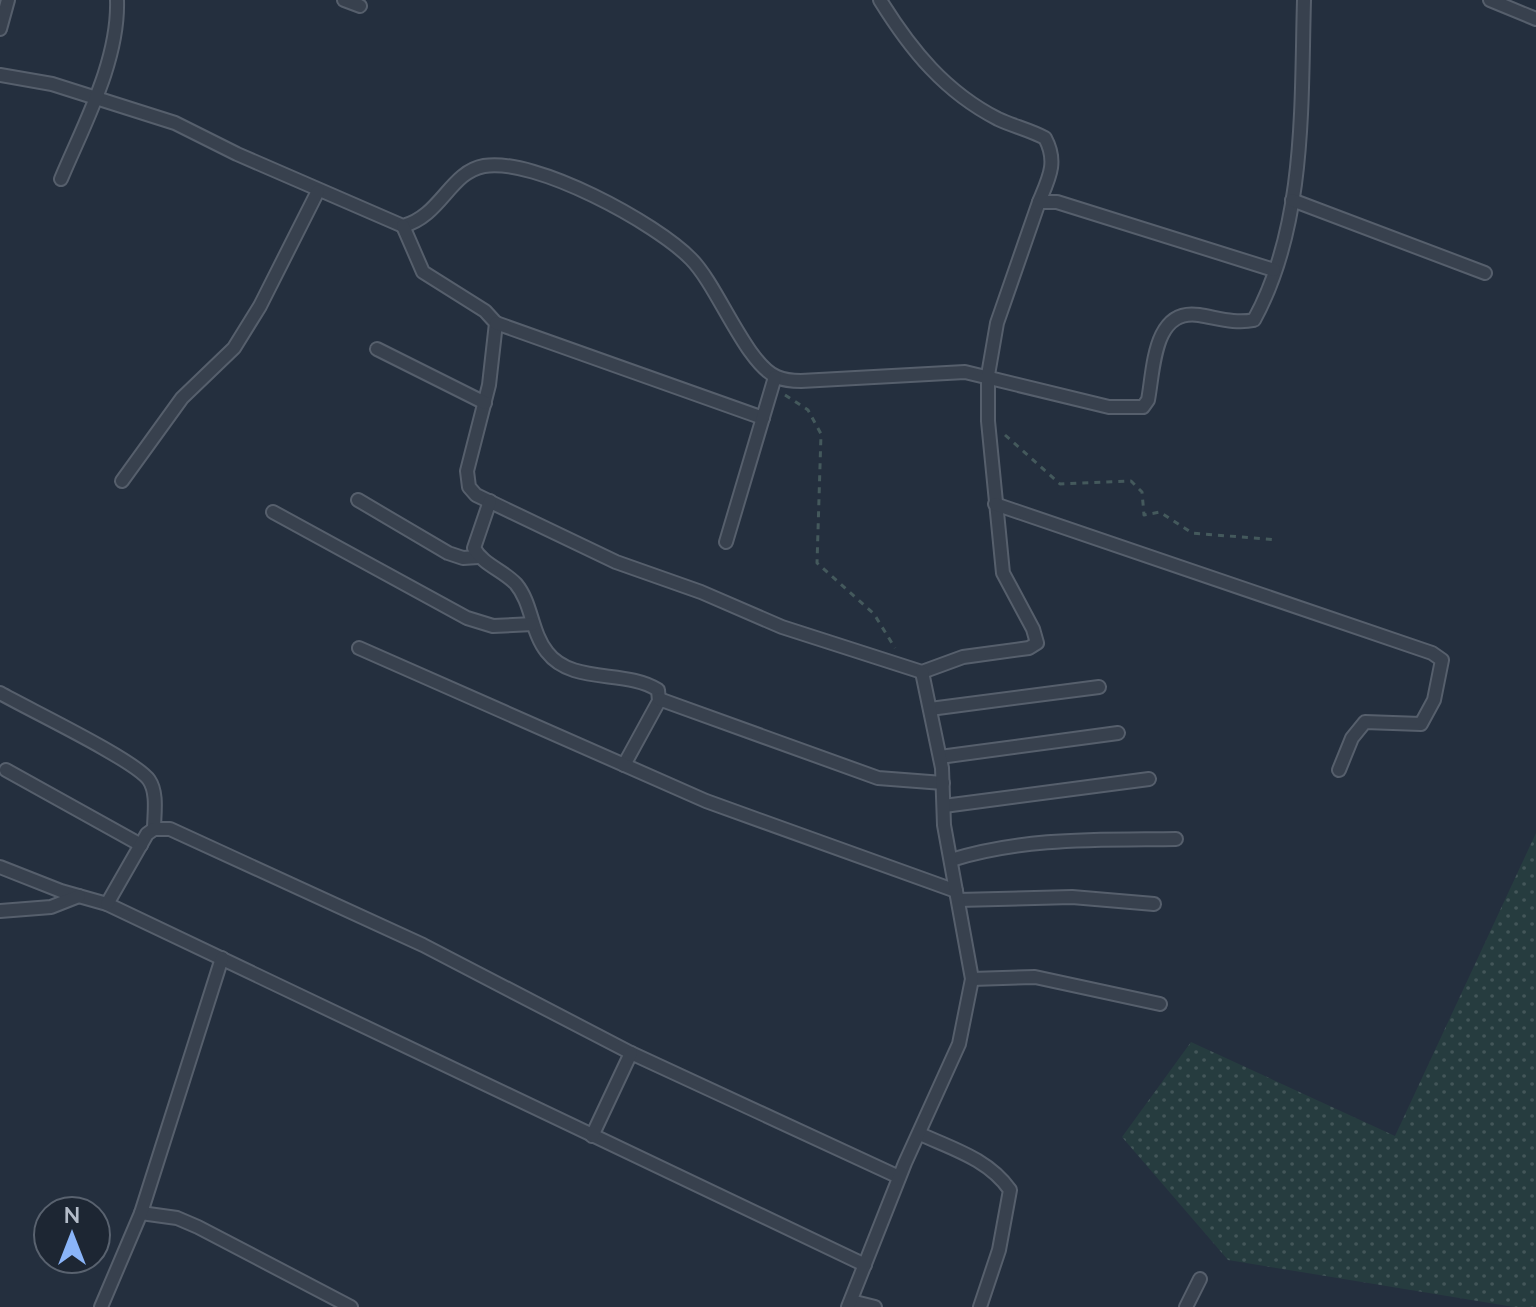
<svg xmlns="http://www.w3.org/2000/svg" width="1536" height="1307" viewBox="0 0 1536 1307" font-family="'Nunito Sans',sans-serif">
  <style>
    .grass { fill: url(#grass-dots) }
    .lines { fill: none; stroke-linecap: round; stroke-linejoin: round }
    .street-casing { stroke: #565f6c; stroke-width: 16 }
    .path { stroke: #44595c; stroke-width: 3; stroke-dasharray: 6 6; stroke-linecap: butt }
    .street { stroke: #38414e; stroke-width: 12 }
  </style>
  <defs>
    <pattern id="grass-dots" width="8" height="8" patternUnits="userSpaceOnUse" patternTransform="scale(2)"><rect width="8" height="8" fill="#263c3f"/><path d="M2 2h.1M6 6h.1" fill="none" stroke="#435659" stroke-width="1.8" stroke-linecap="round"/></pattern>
  </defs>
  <rect width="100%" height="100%" fill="#242f3e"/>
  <polygon class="grass" points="1536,833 1536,1307 1514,1307 1228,1260 1122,1137 1191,1042 1395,1136"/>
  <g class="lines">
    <g class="street-casing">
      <g id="street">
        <polyline points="344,0 360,6"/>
        <path d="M880,0C911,50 945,92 998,119C1013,126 1030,130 1045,138C1058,162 1049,178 1039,202"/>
        <polyline points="1490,0 1536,19"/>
        <polyline points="0,29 8,0"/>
        <path d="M0,75L52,84L175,123L237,154L403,226C441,216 450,172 484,166C535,157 656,223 691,259C718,286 746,364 777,377C784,380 793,381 801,381L965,372L1109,407H1143L1148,400C1154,369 1153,308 1199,315C1218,318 1235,324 1254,320C1306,225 1301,105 1304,0"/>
        <path d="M61,179C84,124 119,61 117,0"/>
        <polyline points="1292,200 1485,273"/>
        <polyline points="403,226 423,272 485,311 496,323 489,385 467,471 469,487 476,495 616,562 701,592 782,627 922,672 963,657 1029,648 1037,643 1033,629 1003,573 988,421 988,375 997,323 1039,202 1057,202 1274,270"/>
        <polyline points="496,323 763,418"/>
        <polyline points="377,349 485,403"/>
        <polyline points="122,481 182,398 234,348 260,306 318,191"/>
        <polyline points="358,500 448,553 463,558 478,557"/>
        <path d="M490,501L474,548C483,565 503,570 516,584C532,603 531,632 547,652C572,685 626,669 658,690L659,701L624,765"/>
        <polyline points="995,504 1432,653 1442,660 1434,700 1421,724 1365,722 1352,738 1339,770"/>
        <polyline points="273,512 467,618 493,626 533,624"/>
        <polyline points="726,542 775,377"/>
        <polyline points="359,648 706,801 956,891"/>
        <path d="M0,693C28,709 135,760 149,780C158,793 154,815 154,829"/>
        <polyline points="659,699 878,778 943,783"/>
        <polyline points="930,709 1099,687"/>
        <polyline points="940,757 1118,733"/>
        <polyline points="6,770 141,845"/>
        <polyline points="944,806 1149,779"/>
        <path d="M951,860C1024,837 1100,840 1176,839"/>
        <polyline points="0,867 61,891 107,904 865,1265"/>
        <polyline points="958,900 1072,897 1154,904"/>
        <polyline points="107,904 147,834 154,829 170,829 423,945 631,1053 899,1177"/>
        <polyline points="0,911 51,907 79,896"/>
        <polyline points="972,979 1035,977 1160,1004"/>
        <path d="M920,1134C953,1149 988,1159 1010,1190L999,1250L980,1307"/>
        <polyline points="592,1136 631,1053"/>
        <polyline points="141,1213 177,1218 198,1227 351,1307"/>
        <polyline points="851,1301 875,1307"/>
        <polyline points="101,1307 141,1213 222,958"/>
        <polyline points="848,1307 905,1163 959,1044 972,979 944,825 942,768 922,672"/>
        <polyline points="1186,1307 1200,1279"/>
      </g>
    </g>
    <g class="path">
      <polyline points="785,395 808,410 821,434 817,563 874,614 895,648"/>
      <polyline points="1005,435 1060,484 1131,481 1142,492 1144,515 1160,512 1192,533 1277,540"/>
    </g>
    <use href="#street" class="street"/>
  </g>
  <g transform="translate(72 1235)"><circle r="38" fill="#1d2633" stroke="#59626f" stroke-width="2"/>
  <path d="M0-6L14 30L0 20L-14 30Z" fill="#8ab4f8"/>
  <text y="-12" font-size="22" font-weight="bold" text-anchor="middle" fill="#b4bcc9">N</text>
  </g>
</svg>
